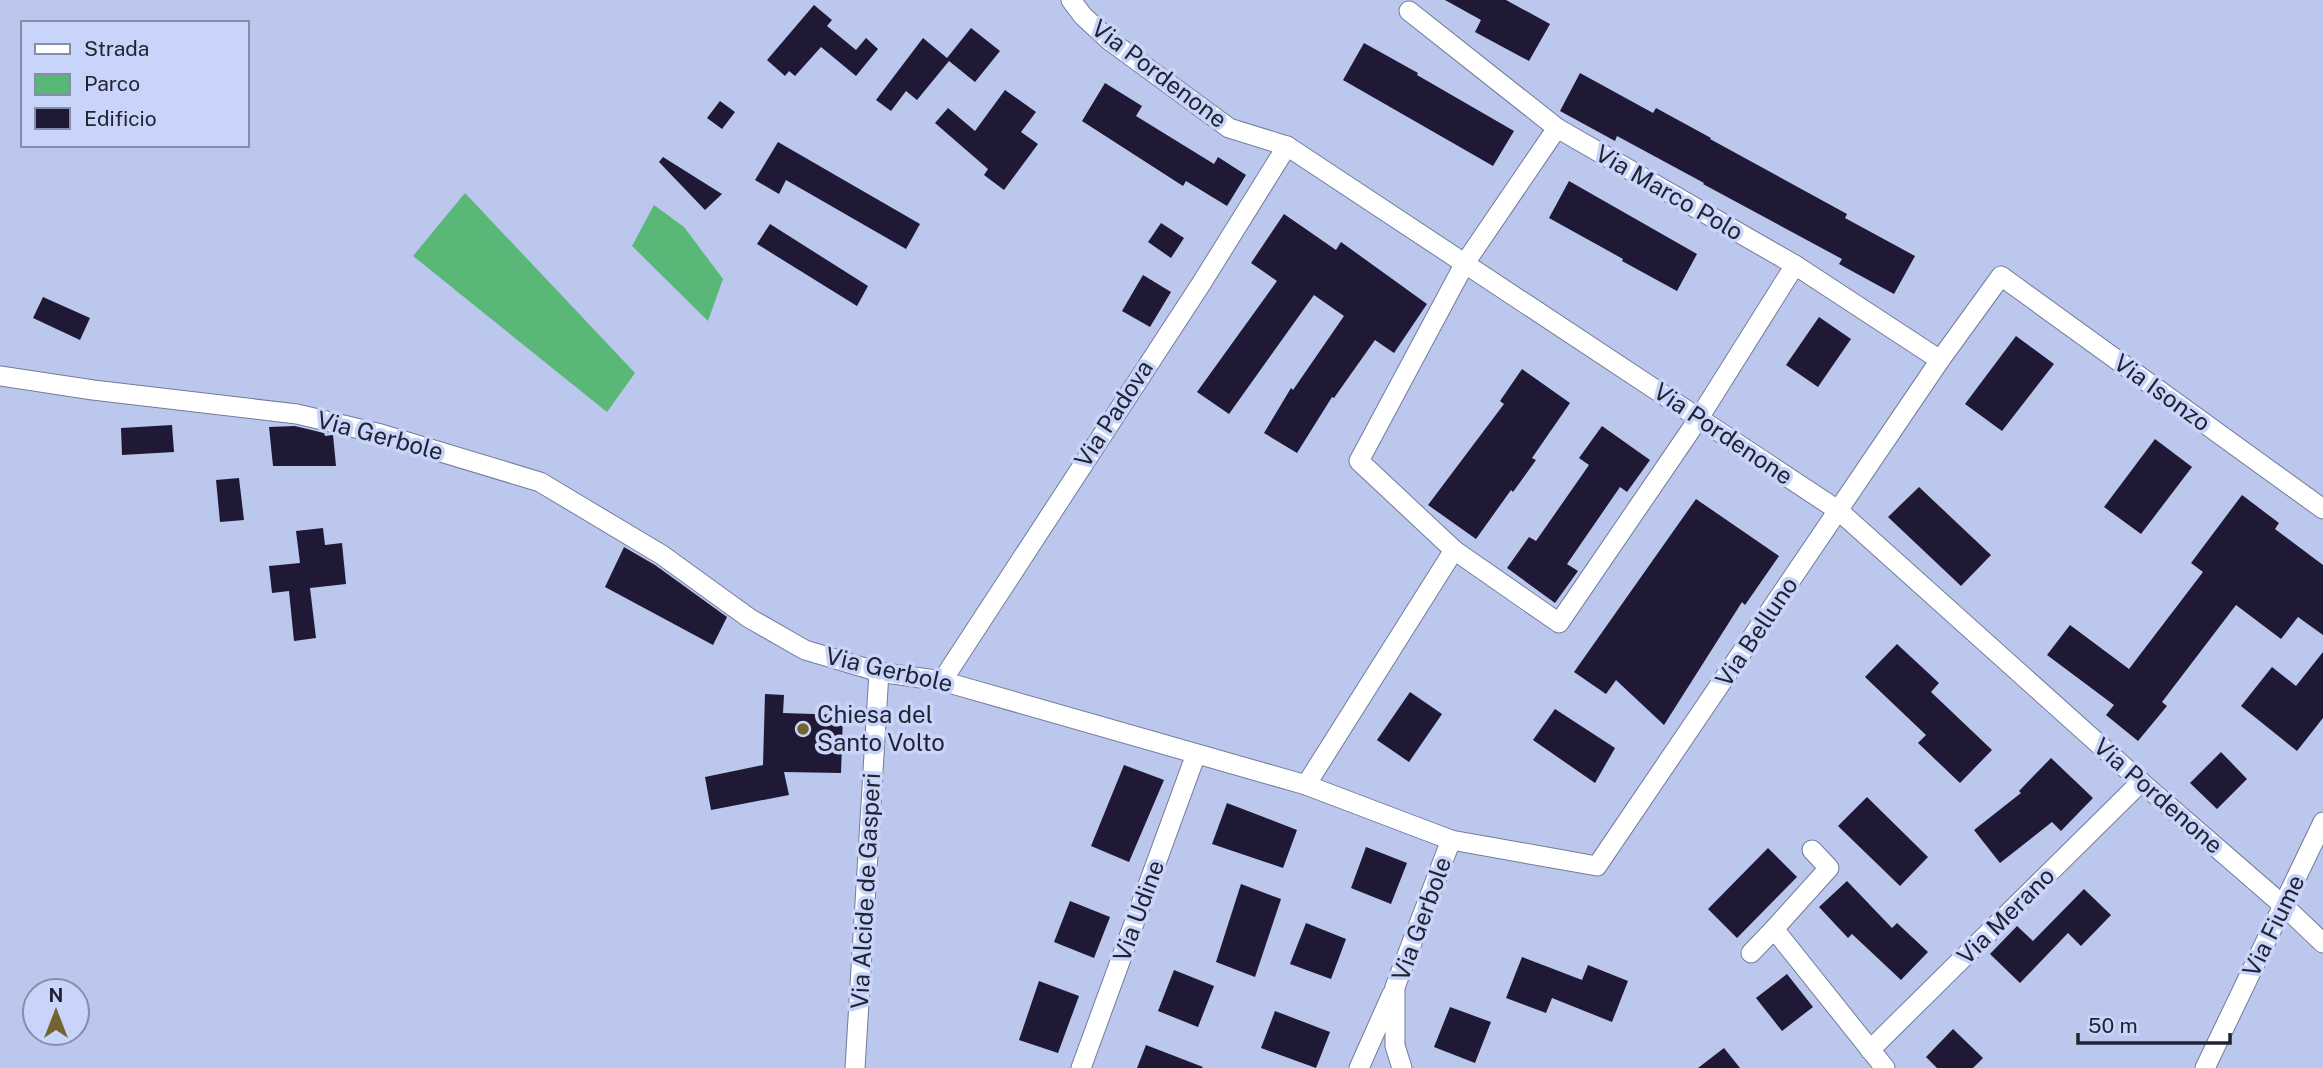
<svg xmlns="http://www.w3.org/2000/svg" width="2323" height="1068" viewBox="0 0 2323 1068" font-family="'Public Sans',sans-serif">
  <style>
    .green { fill: #59b777 }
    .building { fill: #1f1936 }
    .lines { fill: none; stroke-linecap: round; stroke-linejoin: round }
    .minor-casing { stroke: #717b9d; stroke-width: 21 }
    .minor { stroke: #fff; stroke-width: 19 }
    .poi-dot { fill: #736331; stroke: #c8d4f9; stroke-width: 2.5 }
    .labels { text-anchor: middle; stroke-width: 7; stroke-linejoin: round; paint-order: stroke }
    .street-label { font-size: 24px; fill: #202432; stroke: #c8d4f9 }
    .poi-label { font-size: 24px; fill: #202432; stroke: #c8d4f9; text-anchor: start }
  </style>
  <rect width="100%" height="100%" fill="#bbc7ec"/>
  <g class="green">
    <polygon points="465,193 635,373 607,412 413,256"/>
    <polygon points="654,205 684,227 723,279 708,321 632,246"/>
  </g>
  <g class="building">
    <polygon points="1445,0 1506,0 1550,24 1529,61 1475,32 1481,20"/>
    <polygon points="814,5 832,20 827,26 856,50 866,38 878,49 856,76 821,47 795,76 789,71 785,76 767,60"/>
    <polygon points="971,28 1000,51 975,82 949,61 917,100 906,91 891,111 876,100 923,38 947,58"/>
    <polygon points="1364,43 1418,73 1417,75 1514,131 1493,166 1343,80"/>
    <polygon points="1580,73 1653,113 1656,108 1711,138 1710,139 1847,214 1845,218 1915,256 1894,294 1839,264 1842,259 1703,184 1704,183 1617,136 1615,141 1560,111"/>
    <polygon points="1105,83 1142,106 1136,116 1214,164 1218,157 1246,175 1227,206 1186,181 1183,186 1082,121"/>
    <polygon points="1005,90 1036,112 1021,132 1038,144 1004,190 984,175 988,169 935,123 948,108 975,131"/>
    <polygon points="720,101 735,112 722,129 707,118"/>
    <polygon points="778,142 920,224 906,249 786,180 779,194 755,180"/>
    <polygon points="663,157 722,194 705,210 659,162"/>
    <polygon points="1569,181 1697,254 1677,291 1622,261 1623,259 1549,218"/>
    <polygon points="1284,214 1336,250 1341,242 1427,304 1394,353 1375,340 1334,398 1332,397 1297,453 1264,433 1291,388 1293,390 1344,316 1314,295 1229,414 1197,392 1277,281 1251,263"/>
    <polygon points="1161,223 1184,238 1171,258 1148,242"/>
    <polygon points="770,224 868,286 857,306 757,244"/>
    <polygon points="1143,275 1171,292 1150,327 1122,311"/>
    <polygon points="43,297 90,318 80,340 33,318"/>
    <polygon points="1819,317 1851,339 1818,387 1786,365"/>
    <polygon points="2016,336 2054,364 2002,431 1965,404"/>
    <polygon points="1522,369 1570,403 1532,458 1536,460 1513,492 1511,490 1476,539 1428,505 1504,404 1500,401"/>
    <polygon points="172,425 174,452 122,455 121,428"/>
    <polygon points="295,426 324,433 325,436 333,435 336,466 273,466 269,427"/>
    <polygon points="1602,426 1650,460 1627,492 1620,487 1567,564 1578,571 1555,603 1507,568 1529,537 1536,541 1589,465 1579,458"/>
    <polygon points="2155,439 2192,467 2141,534 2104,507"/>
    <polygon points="239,478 244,520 220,522 216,480"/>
    <polygon points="1919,487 1991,555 1961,586 1888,517"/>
    <polygon points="2242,495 2279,523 2275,529 2323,565 2323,635 2298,617 2281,639 2236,605 2162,702 2167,706 2138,741 2106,715 2114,705 2047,655 2070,625 2129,669 2203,572 2191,563"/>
    <polygon points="1696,499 1779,556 1745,605 1742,602 1664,725 1616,680 1606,694 1574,672"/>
    <polygon points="323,528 325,545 342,543 346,584 310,588 316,638 294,641 289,591 272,593 269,566 300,563 296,531"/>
    <polygon points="624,547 655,565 727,617 713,645 605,587"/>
    <polygon points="1897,644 1939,683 1931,692 1992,750 1960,783 1918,743 1926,735 1865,677"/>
    <polygon points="2323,652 2323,718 2297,751 2241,706 2272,667 2296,686"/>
    <polygon points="1410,692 1442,714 1409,762 1377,740"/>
    <polygon points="765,694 784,695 783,713 843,715 841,773 784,772 789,795 711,810 705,777 763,765"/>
    <polygon points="1555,709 1615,748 1595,783 1533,740"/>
    <polygon points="2221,752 2247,779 2217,809 2190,783"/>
    <polygon points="2051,758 2093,798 2061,831 2052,822 2000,863 1974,830 2021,793 2019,791"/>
    <polygon points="1124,765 1164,780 1129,862 1091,846"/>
    <polygon points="1867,797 1928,857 1900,886 1838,826"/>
    <polygon points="1227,803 1297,830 1283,868 1212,844"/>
    <polygon points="1366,847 1407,863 1391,904 1351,888"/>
    <polygon points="1768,848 1797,877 1737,938 1708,909"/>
    <polygon points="1847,881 1892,928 1897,923 1928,952 1901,980 1852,934 1848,938 1819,907"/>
    <polygon points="1241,884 1281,899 1255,977 1216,962"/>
    <polygon points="2084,889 2111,915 2081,946 2068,933 2020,983 1990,954 2017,926 2033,941"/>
    <polygon points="1070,901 1110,917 1094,958 1054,942"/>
    <polygon points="1306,923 1346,939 1331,979 1290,964"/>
    <polygon points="1522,957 1582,980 1588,965 1628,981 1612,1022 1552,998 1546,1013 1506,998"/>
    <polygon points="1174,970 1214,986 1198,1027 1158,1011"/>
    <polygon points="1787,974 1813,1007 1782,1031 1756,998"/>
    <polygon points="1039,981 1079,996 1058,1053 1019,1040"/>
    <polygon points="1450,1007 1491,1022 1475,1063 1434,1047"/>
    <polygon points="1275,1011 1330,1032 1316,1068 1261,1048"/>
    <polygon points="1953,1029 1983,1058 1973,1068 1937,1068 1926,1057"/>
    <polygon points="1146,1045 1203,1067 1202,1068 1137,1068"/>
    <polygon points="1724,1048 1740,1068 1698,1068"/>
  </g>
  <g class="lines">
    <g class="minor-casing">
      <g id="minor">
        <polyline points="1071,0 1083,16 1109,40 1229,128 1287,146 1839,511 2141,782 2284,906 2323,943"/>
        <polyline points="1409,11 1557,128 1795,265 1940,360"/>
        <polyline points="0,376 93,390 297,414 381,434 540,482 662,555 749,618 805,650 879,672 942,681 1306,785 1451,840 1597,866 1940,360 2001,276 2323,509"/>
        <polyline points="1454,550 1359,461 1465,263 1557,128"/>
        <polyline points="942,681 1201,284 1287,146"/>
        <polyline points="1306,785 1454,550 1559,623 1699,418 1795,265"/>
        <polyline points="1774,929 1829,868 1812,850"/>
        <polyline points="1751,953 1774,929 1885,1068"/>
        <polyline points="1870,1050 2141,782"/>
        <polyline points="855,1068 879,672"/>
        <polyline points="1081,1068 1196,754"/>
        <polyline points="1359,1068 1392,994"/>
        <polyline points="1402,1068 1395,1046 1395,987 1451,840"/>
        <polyline points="2205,1068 2323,822"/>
      </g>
    </g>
    <use href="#minor" class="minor"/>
  </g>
  <circle class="poi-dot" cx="803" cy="729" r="7"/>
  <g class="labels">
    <g class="street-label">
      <text transform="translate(1159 74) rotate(37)" y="8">Via Pordenone</text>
      <text transform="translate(1669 193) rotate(30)" y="8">Via Marco Polo</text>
      <text transform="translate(2162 393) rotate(36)" y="8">Via Isonzo</text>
      <text transform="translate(1114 414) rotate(-57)" y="8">Via Padova</text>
      <text transform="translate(1723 434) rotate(34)" y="8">Via Pordenone</text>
      <text transform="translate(380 436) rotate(15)" y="8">Via Gerbole</text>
      <text transform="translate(1757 632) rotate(-56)" y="8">Via Belluno</text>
      <text transform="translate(889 670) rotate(13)" y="8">Via Gerbole</text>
      <text transform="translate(2158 796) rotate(41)" y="8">Via Pordenone</text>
      <text transform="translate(866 891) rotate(-87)" y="8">Via Alcide de Gasperi</text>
      <text transform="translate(1139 911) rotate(-70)" y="8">Via Udine</text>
      <text transform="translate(2006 916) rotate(-45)" y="8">Via Merano</text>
      <text transform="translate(1422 919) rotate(-70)" y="8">Via Gerbole</text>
      <text transform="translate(2274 926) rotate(-64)" y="8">Via Fiume</text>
    </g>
    <g class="poi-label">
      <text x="817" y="723">Chiesa del<tspan x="817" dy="28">Santo Volto</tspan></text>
    </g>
  </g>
  <rect x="21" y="21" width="228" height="126" fill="#c8d4f9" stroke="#858ea9" stroke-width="2"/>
  <rect x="35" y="44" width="35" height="10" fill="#ffffff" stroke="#858ea9" stroke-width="2"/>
  <text x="84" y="56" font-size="21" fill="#202432">Strada</text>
  <rect x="35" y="74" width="35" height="21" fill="#59b777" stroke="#858ea9" stroke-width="2"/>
  <text x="84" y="91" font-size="21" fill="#202432">Parco</text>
  <rect x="35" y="108" width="35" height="21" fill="#1f1936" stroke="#858ea9" stroke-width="2"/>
  <text x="84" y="126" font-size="21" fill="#202432">Edificio</text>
  <g transform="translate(56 1012)"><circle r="33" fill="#c8d4f9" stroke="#858ea9" stroke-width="2"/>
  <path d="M0-5L12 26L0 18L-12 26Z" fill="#736331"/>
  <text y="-10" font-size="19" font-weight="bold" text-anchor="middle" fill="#202432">N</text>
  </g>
  <path d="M2078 1033v10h152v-10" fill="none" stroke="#202432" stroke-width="3.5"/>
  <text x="2088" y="1033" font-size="21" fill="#202432" stroke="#c8d4f9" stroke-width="5" paint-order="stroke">50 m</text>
</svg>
